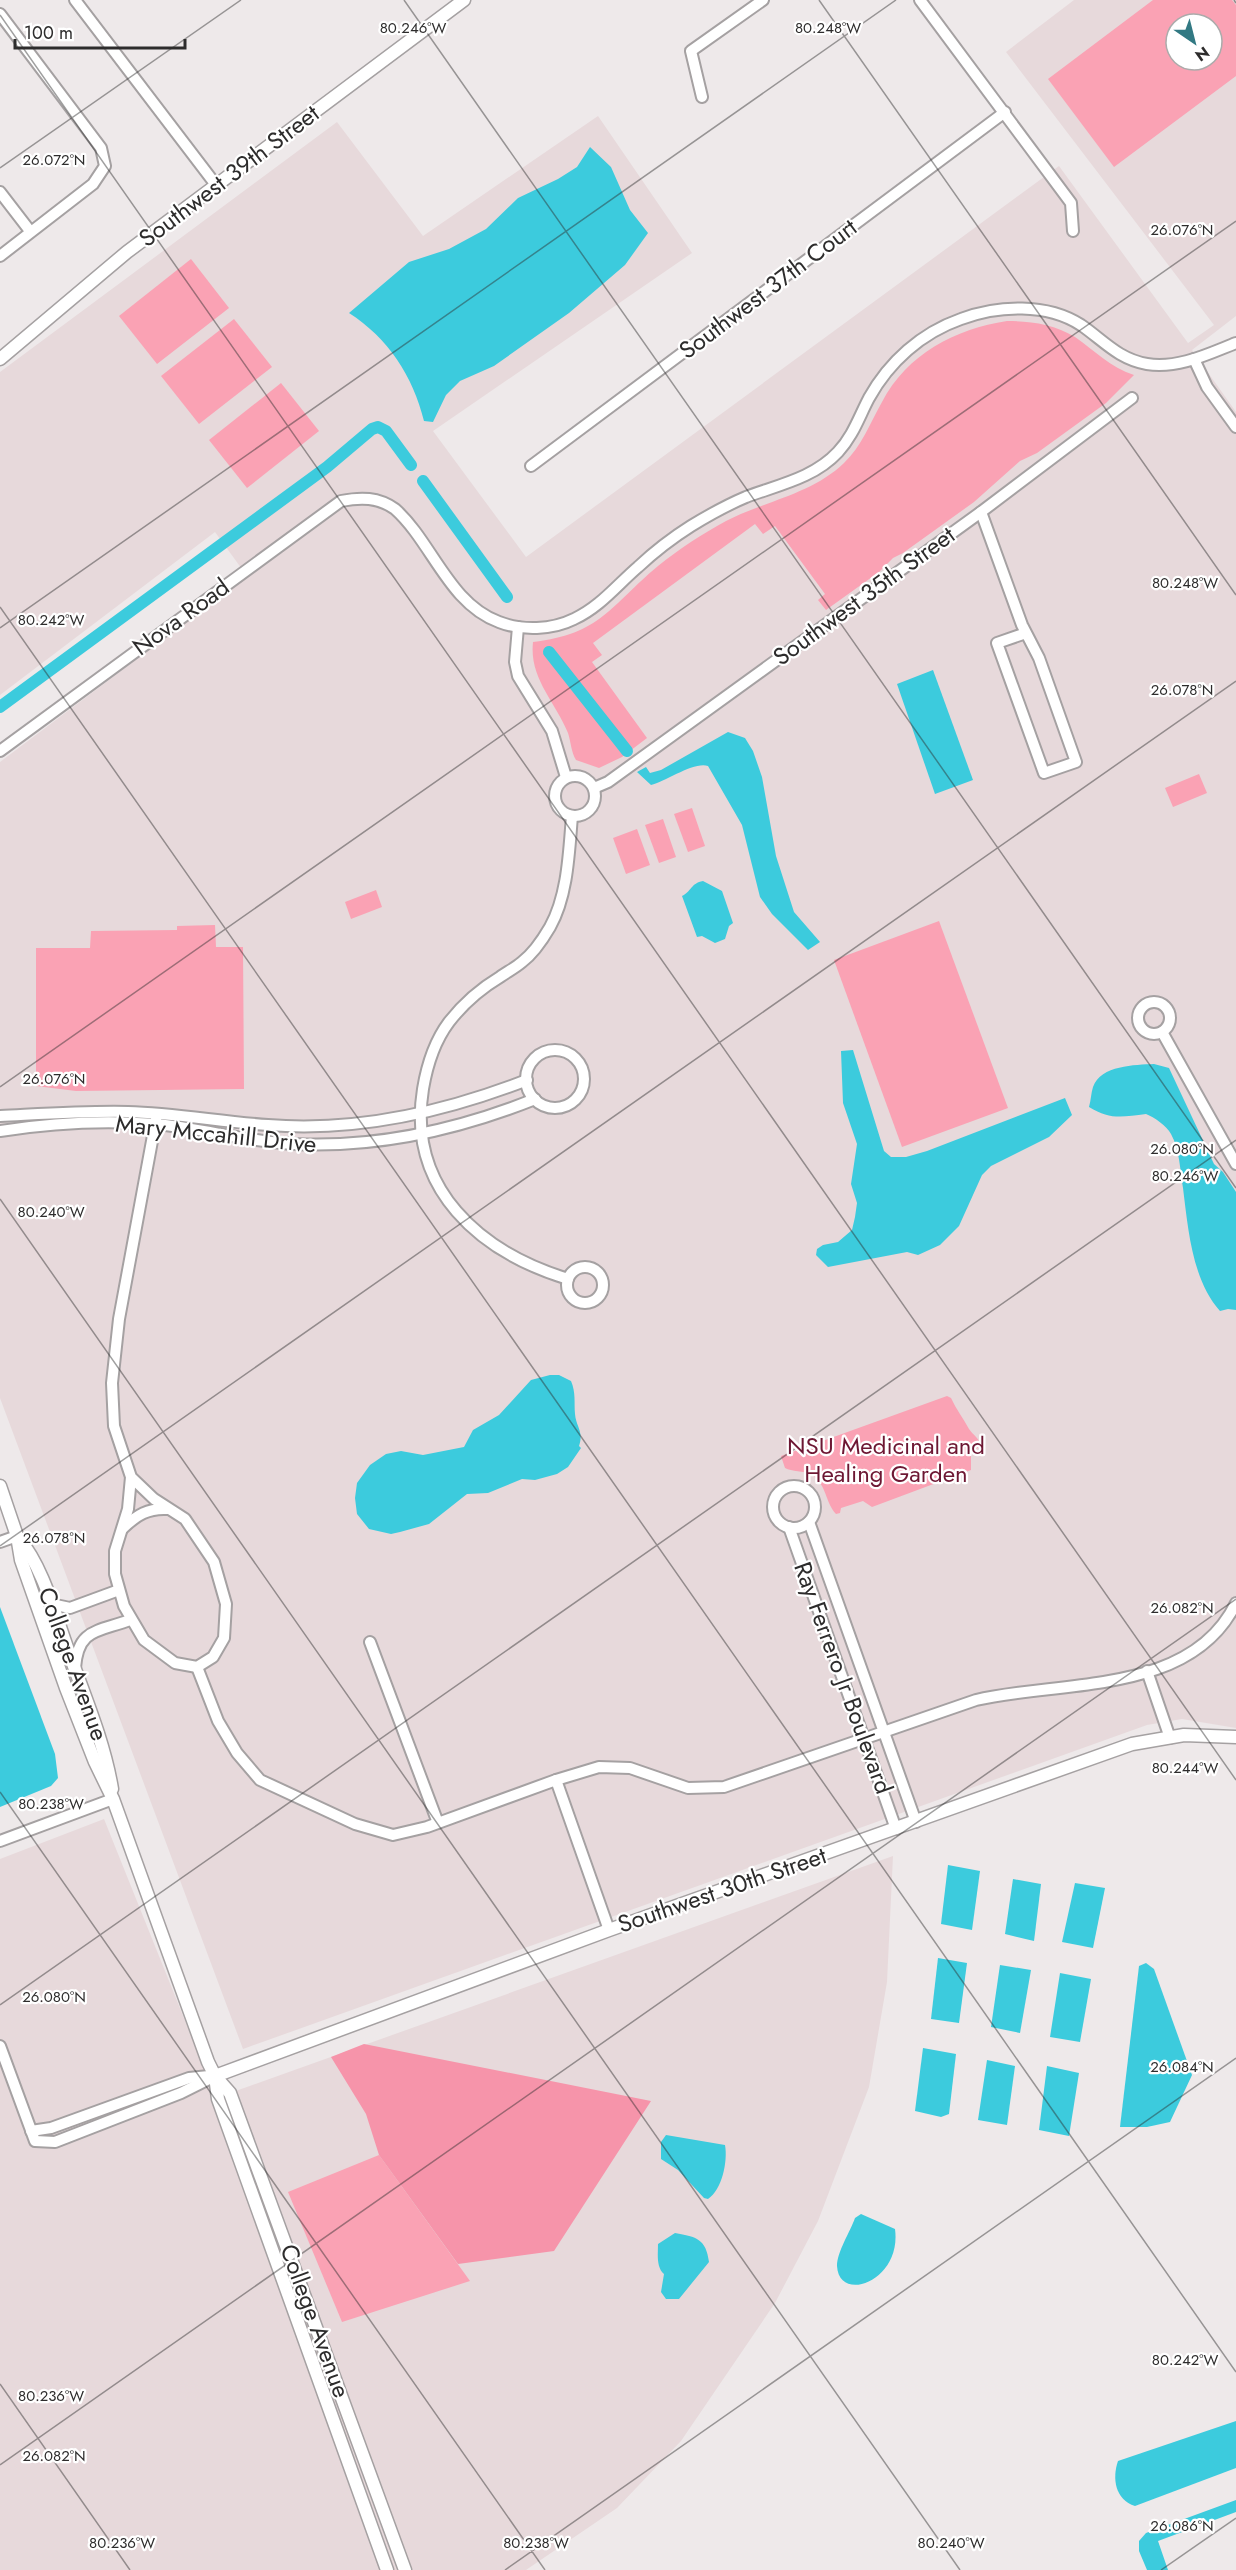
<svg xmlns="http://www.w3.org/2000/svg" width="1236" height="2570" viewBox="0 0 1236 2570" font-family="Jost,sans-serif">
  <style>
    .built { fill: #e7d9db; fill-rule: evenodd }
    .green { fill: #faa2b4; fill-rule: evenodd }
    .forest { fill: #f694aa }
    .water { fill: #3ccbdd }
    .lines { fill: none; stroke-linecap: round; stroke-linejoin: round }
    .canal { stroke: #3ccbdd; stroke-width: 12 }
    .minor-casing { stroke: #a5a1a2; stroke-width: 14 }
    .tertiary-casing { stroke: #a5a1a2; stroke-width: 15 }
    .minor { stroke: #fff; stroke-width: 10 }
    .tertiary { stroke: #fff; stroke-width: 12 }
    .ticks { fill: none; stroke: #2d2c2c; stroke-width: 1.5; stroke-opacity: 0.45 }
    .labels { text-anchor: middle; stroke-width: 4.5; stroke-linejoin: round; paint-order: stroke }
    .street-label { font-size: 24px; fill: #2d2c2c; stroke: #fff }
    .park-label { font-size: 24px; fill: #6d1733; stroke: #fff }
    .ticks-label { font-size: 15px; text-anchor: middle; fill: #2d2c2c; stroke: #fff; stroke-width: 4.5; stroke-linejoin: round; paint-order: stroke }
  </style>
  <rect width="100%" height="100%" fill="#eee9ea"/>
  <g class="built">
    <path d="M1074,0H1236V316L1192,350L1236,412V1728L1182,1719L1147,1725L243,2049L0,1398V762L247,576L215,532L0,695V372L337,122L423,236L598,116L692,253L433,431L526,557L1059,166L1188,343L1214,325L1006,52ZM1176,24H1212V60H1176Z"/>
    <polygon points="104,1819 216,2098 893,1856 887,1982 869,2087 818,2221 775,2303 681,2441 617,2508 526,2570 0,2570 0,1859"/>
  </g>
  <g class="green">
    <path d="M1153,0H1232L1236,5V76L1114,167L1048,79ZM1176,24H1212V60H1176Z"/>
    <polygon points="191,259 229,308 157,364 119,316"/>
    <polygon points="234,319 272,367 199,424 161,376"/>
    <path d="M1007,321C1030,321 1054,324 1075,337C1095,351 1110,367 1134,375L1106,403L1037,453L1020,461L974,502L903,553L893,558L879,572L826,610L818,600L825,594L775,526L763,534L755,524L593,643L602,655L592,662L647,738L622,757L599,768L576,760C571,752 571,742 568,733C555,701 529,678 533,642C601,634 610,606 658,566C679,549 702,534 726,521C765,501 812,494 844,463C862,446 870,423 882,402C907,354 955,329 1007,321Z"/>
    <polygon points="281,383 319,431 247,488 209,440"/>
    <polygon points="1199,774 1207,793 1173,807 1165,788"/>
    <polygon points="692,808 705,846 688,852 674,814"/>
    <polygon points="663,819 676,857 659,863 645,825"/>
    <polygon points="637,829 650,865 626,874 613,838"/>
    <polygon points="376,890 382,907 351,919 345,902"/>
    <polygon points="939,921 1008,1108 902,1147 834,960"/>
    <polygon points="215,925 216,947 243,947 244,1089 76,1091 36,1086 36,948 90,948 91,931 177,930 177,926"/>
    <path d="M947,1396L951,1398C956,1409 963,1418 969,1429C973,1435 978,1437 981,1445L971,1454V1470L872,1507L863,1501L841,1508L840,1513L836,1514C825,1502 827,1485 812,1475C803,1470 792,1472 785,1468L781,1456Z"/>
    <polygon points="379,2155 470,2281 342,2322 288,2192"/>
  </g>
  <polygon class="forest" points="364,2044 651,2101 554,2251 458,2264 379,2155 366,2114 331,2057"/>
  <g class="water">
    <path d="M590,147L611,167L630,210L648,233L625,265L569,313L494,366L460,381L446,395L433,422L424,421C413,376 388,338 349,313L409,262L449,249L486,229L518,198L558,179L577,167Z"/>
    <polygon points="933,670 973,780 935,794 897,684"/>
    <path d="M728,732L745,738L753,751L762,777L776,856L794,912L820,942L808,950L772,914L760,897L742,825L708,766C695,761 666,781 651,785L637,772L646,767L650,773L661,770Z"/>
    <path d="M703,881L722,891L733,923L729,926L725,939L715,943L702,936L697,937L682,896C691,892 691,883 703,881Z"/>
    <polygon points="853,1050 884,1151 891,1157 906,1157 927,1151 1065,1098 1072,1115 1049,1137 991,1166 982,1175 959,1226 940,1245 918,1255 907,1252 828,1267 816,1255 817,1249 823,1245 838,1242 852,1230 855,1217 857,1203 851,1184 857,1144 843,1103 841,1051"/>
    <path d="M1154,1064L1169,1068L1214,1164L1223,1172L1236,1192V1310L1228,1309L1220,1311C1192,1280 1188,1228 1183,1188C1180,1171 1180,1150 1171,1134C1167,1126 1154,1117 1146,1114C1122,1117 1110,1120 1089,1107C1091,1100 1091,1093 1093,1087C1101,1065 1135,1065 1154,1064Z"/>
    <path d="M550,1375H559L571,1381C576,1393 574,1402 575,1414C576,1427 584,1431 579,1446L581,1448L568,1467L557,1474L535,1480L522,1479L488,1493L467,1494L429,1524L400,1532L391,1534L369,1529L357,1514L355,1498L357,1483L370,1465L386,1454L401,1451L423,1455L464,1447L473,1430L499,1415L531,1380Z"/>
    <polygon points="0,1607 55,1754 58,1778 51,1786 0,1807"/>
    <polygon points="948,1865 980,1871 972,1930 941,1924"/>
    <polygon points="1013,1879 1041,1884 1034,1941 1005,1934"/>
    <polygon points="1075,1883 1105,1888 1093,1948 1062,1942"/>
    <polygon points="938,1958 967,1963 959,2023 931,2019"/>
    <polygon points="1146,1963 1154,1969 1192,2075 1170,2122 1147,2127 1120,2127 1139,1966"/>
    <polygon points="1000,1965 1031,1970 1020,2033 991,2027"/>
    <polygon points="1060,1973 1091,1979 1080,2042 1050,2037"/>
    <polygon points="923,2048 956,2054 949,2114 941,2117 915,2111"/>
    <polygon points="987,2060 1015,2066 1007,2125 978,2120"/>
    <polygon points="1047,2066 1079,2073 1069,2136 1039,2130"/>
    <path d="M666,2135L725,2145C728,2161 722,2190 708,2199L704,2198L678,2170L661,2159V2142Z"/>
    <path d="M861,2214L895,2229C902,2281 839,2304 837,2266C837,2252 850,2232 855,2218Z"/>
    <path d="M675,2233C697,2237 706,2239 709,2262L679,2299H666L661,2292L664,2274C656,2267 658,2254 658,2244Z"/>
    <path d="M1236,2421V2468L1135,2506C1115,2500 1112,2478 1118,2461Z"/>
    <polygon points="1236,2500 1236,2512 1158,2541 1168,2570 1147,2570 1139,2551 1139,2541 1146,2533"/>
  </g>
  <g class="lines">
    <g class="canal">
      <polyline points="423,481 507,597"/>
      <polyline points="549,652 627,751"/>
      <polyline points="0,707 327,467 372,429 378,427 386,431 411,465"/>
    </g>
    <g class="minor-casing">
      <g id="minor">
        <polyline points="75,0 216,185"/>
        <polyline points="920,0 1071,203 1073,231"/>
        <polyline points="0,14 101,148 105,166 93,184 0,256"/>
        <polyline points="702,97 691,51 763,0"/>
        <polyline points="0,192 30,231"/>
        <polyline points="1194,359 1207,387 1236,427"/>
        <polyline points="531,466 1005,112"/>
        <polyline points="981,512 1022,625 1039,658 1076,762 1044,773 997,643 1026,633"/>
        <polyline points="518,627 515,662 518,676 552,731 566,777"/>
        <path d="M0,751L341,501C361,497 378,497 395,509C432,542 449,604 499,622C522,631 552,630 574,619C600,607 617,585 638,567C654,552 672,538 691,526C709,515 727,505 746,497C778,485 814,478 838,452C853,436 859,417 869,398C889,362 921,333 961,319C998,305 1047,303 1081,325C1103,340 1118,359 1147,364C1178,369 1208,354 1236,343"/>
        <circle cx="575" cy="796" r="20"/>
        <polyline points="594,788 608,782 981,512 1132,398"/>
        <circle cx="1154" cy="1018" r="16"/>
        <polyline points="1162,1032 1236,1164"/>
        <circle cx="555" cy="1079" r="29"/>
        <path d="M0,1116C42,1114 85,1111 128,1112C175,1113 221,1122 268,1125C356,1132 445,1112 527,1080"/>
        <path d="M0,1131C51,1123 103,1120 155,1124C202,1128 247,1142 294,1144C376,1148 460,1129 535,1099"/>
        <circle cx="585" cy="1285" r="18"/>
        <path d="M568,1279C480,1252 407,1189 423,1089C427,1065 434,1042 449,1022C463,1004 480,989 500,977C507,972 515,968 522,962C534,953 543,939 550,927C568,895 569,851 572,816"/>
        <polyline points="131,1477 154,1499 185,1519 214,1562 226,1604 224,1638 213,1657 197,1667 175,1663 144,1640 124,1606 115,1574 115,1551 128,1509 131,1477 114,1426 112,1383 119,1319 157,1114"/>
        <circle cx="794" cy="1507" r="21"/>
        <polyline points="809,1522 916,1822"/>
        <polyline points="789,1527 896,1829"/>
        <path d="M123,1528C137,1515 148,1508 167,1509"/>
        <polyline points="0,1542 17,1536"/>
        <polyline points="51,1604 70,1608 119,1590"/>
        <polyline points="370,1642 438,1823"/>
        <path d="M197,1667L218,1721L237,1753L260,1780L355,1824L393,1835L427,1827L556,1780L599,1767L630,1768L688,1788L724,1787L976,1700C1060,1680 1191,1696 1236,1603"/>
        <path d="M75,1668C78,1628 98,1632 130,1620"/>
        <polyline points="1147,1671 1170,1738"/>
        <polyline points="556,1780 609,1930"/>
        <polyline points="0,1841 113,1799"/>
        <polyline points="0,2046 35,2141 55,2142 181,2093 215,2076"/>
        <polyline points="31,2131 51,2128 189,2078 209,2076"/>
      </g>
    </g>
    <g class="tertiary-casing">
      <g id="tertiary">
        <polyline points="0,359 127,252 464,0"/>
        <polyline points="0,1486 17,1536 21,1560 66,1688 95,1762 113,1799 208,2062 215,2076 230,2093 405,2570"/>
        <path d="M18,1537C44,1569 54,1612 68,1650C84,1695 104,1741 112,1789"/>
        <polyline points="215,2076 609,1930 1132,1744 1184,1735 1236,1737"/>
        <polyline points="215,2076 218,2099 387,2570"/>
      </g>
    </g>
    <use href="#minor" class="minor"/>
    <use href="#tertiary" class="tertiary"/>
  </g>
  <path class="ticks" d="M404,0L1236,1188M819,0L1236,595M1234,0L1236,3M0,15L1236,1780M0,168L241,0M0,607L1236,2372M0,628L896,0M0,1087L1236,221M0,1199L960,2570M0,1546L1236,681M0,1792L545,2570M0,2005L1236,1140M0,2384L130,2570M0,2465L1236,1599M505,2570L1236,2058M1161,2570L1236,2518"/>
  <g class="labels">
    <g class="street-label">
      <text transform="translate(229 176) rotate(-37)" y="8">Southwest 39th Street</text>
      <text transform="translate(768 289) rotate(-37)" y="8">Southwest 37th Court</text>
      <text transform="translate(864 596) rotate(-36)" y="8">Southwest 35th Street</text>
      <text transform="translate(181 617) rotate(-36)" y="8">Nova Road</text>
      <text transform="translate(216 1134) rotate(6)" y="8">Mary Mccahill Drive</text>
      <text transform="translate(73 1664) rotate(70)" y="8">College Avenue</text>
      <text transform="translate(843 1678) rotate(70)" y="8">Ray Ferrero Jr Boulevard</text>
      <text transform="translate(722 1890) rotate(-19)" y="8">Southwest 30th Street</text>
      <text transform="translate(315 2321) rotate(70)" y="8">College Avenue</text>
    </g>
    <g class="park-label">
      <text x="886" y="1454">NSU Medicinal and<tspan x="886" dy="28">Healing Garden</tspan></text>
    </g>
  </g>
  <g class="ticks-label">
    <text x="413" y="33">80.246°W</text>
    <text x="828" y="33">80.248°W</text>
    <text x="54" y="165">26.072°N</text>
    <text x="1182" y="235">26.076°N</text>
    <text x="1185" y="588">80.248°W</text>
    <text x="51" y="625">80.242°W</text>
    <text x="1182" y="695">26.078°N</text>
    <text x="54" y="1084">26.076°N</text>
    <text x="1182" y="1154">26.080°N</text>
    <text x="1185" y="1181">80.246°W</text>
    <text x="51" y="1217">80.240°W</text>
    <text x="54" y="1543">26.078°N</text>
    <text x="1182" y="1613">26.082°N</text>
    <text x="1185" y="1773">80.244°W</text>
    <text x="51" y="1809">80.238°W</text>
    <text x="54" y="2002">26.080°N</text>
    <text x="1182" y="2072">26.084°N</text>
    <text x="1185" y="2365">80.242°W</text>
    <text x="51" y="2401">80.236°W</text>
    <text x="54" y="2461">26.082°N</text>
    <text x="1182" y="2531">26.086°N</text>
    <text x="122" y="2548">80.236°W</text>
    <text x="536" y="2548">80.238°W</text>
    <text x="951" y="2548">80.240°W</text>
  </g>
  <g transform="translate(1194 42) rotate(145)"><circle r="28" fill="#ffffff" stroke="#ababab" stroke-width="1.5"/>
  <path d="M0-4.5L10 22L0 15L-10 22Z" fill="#327983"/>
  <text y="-9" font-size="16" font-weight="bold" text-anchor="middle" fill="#2d2c2c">N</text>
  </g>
  <path d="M15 39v9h170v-9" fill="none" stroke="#2d2c2c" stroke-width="3"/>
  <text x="24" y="39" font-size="18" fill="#2d2c2c" stroke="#ffffff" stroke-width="4.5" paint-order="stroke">100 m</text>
</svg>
